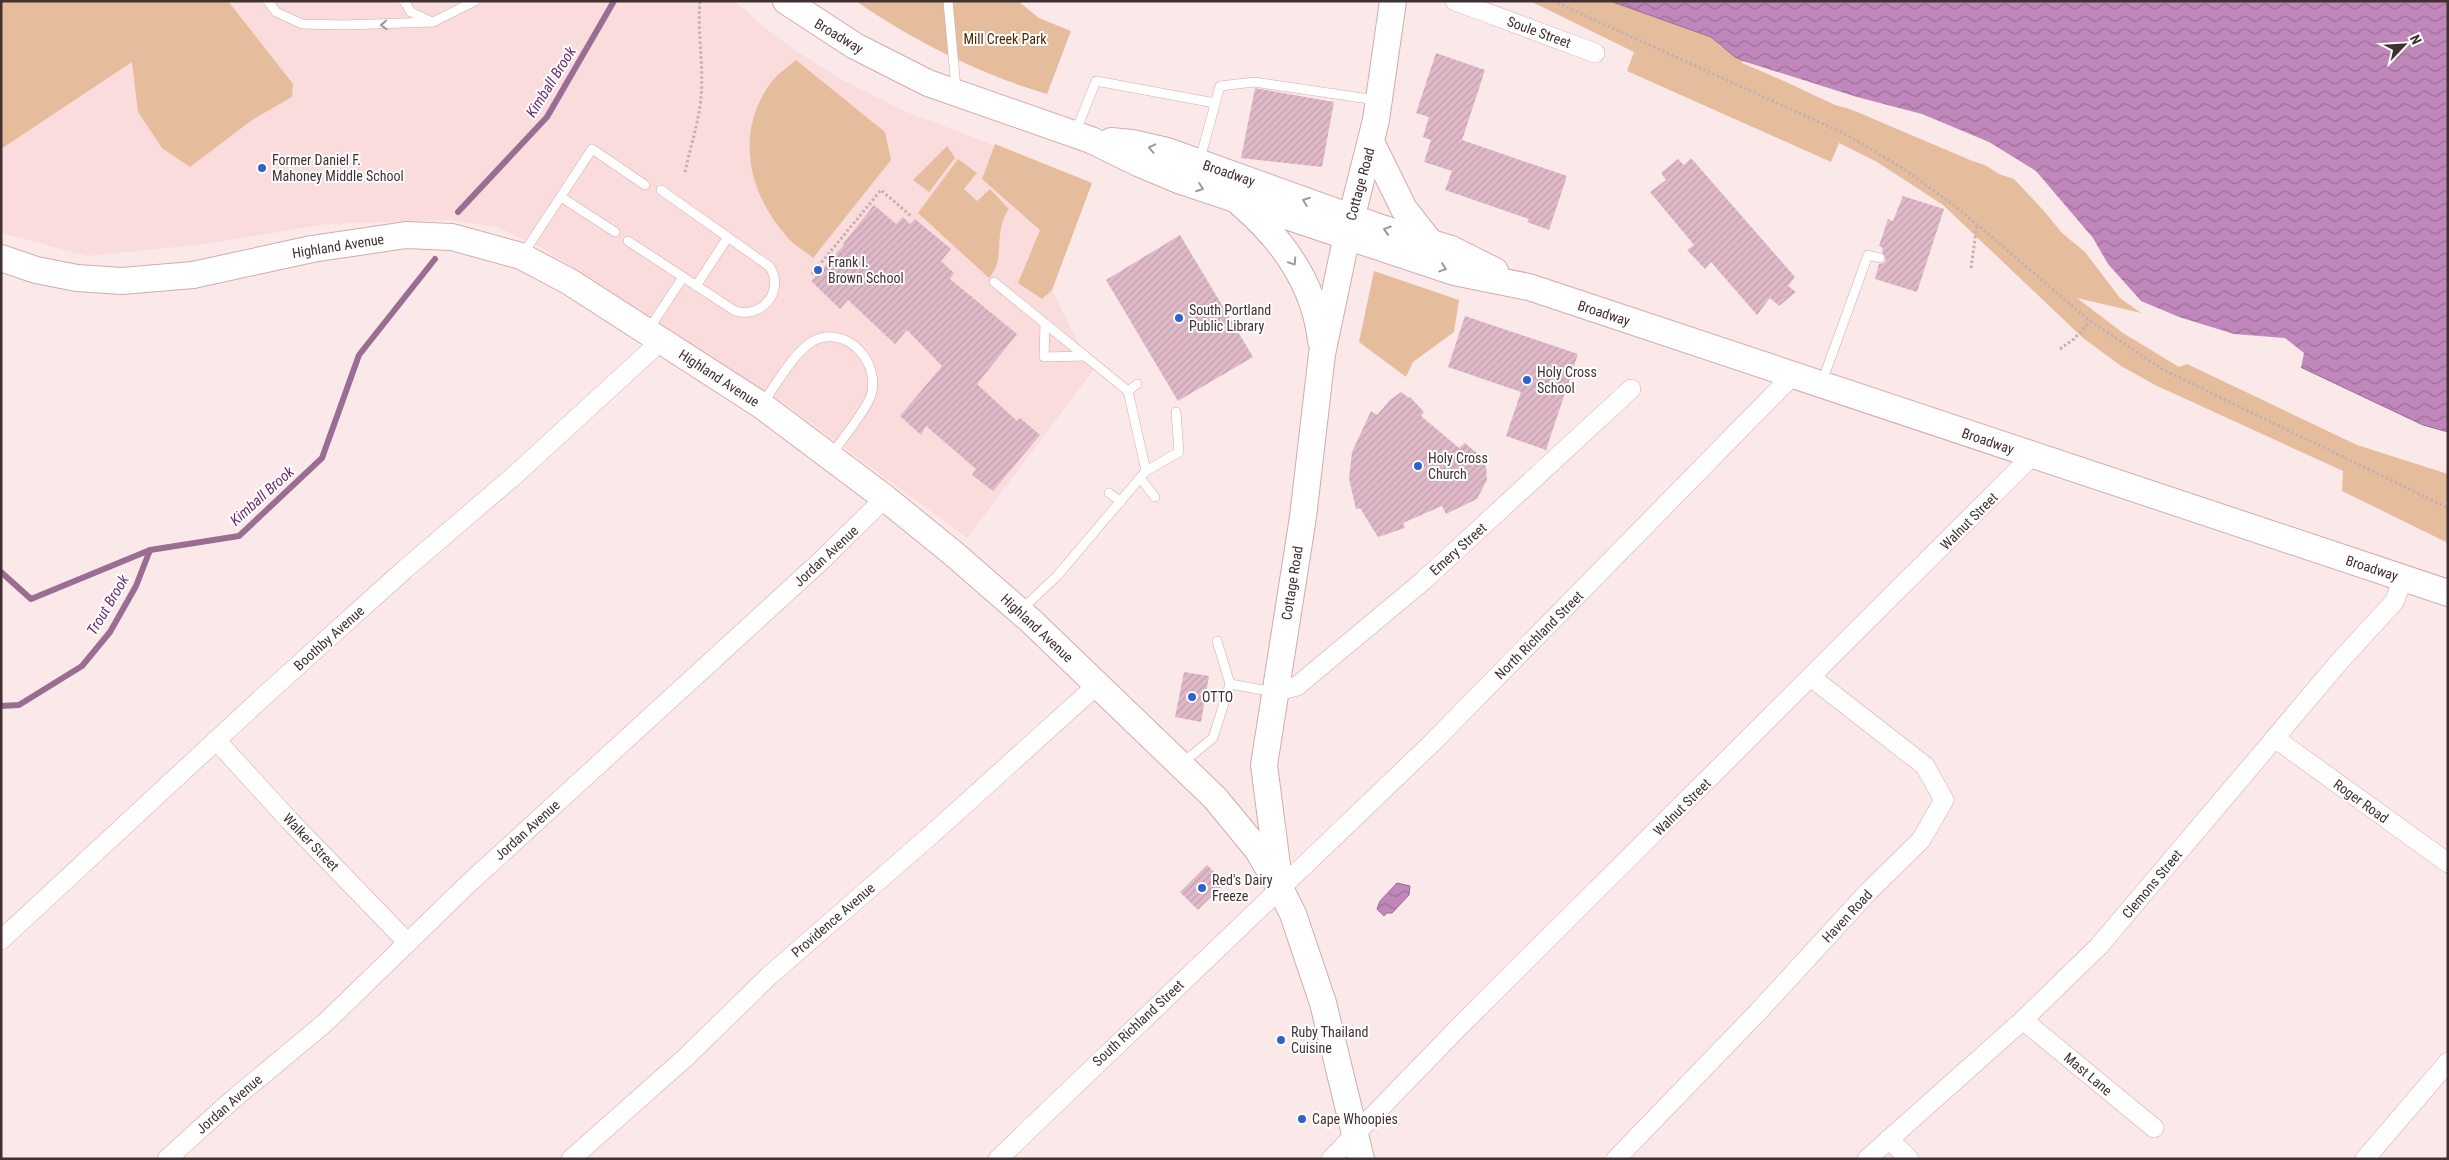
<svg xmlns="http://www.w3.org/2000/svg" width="2449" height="1160" viewBox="0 0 2449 1160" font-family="'Roboto Condensed',sans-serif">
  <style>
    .built { fill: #fbdcdd }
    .green { fill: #e6bd9c }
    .water { fill: url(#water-waves); stroke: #9a6d92 }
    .pier { fill: #fbe9ea }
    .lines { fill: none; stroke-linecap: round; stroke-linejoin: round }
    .stream { stroke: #9a6d92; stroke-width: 6 }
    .building { fill: url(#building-hatch) }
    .lane-casing { stroke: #d4aaac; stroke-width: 10 }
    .street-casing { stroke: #d4aaac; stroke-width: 20 }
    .secondary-casing { stroke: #d4aaac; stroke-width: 28 }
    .path { stroke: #c3b1b2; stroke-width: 3; stroke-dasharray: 2.5 2.5; stroke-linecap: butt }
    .lane { stroke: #fff; stroke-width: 9 }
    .street { stroke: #fff; stroke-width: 19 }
    .secondary { stroke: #fff; stroke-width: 26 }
    .oneway { stroke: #a09898 }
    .poi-dot { fill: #2d62d0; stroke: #fff; stroke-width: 2 }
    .labels { text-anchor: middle; stroke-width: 4; stroke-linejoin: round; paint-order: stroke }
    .street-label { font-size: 14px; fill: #413031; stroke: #fff }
    .park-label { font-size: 14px; fill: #4f2800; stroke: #fff }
    .poi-label { font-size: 14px; fill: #413031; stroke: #fff; text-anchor: start }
    .water-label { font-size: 15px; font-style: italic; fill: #712c6d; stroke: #fff }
  </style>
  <defs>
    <pattern id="water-waves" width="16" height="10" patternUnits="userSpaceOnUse" patternTransform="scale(1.25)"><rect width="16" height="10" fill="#c087bb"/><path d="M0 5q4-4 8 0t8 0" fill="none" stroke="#9e6f99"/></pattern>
    <pattern id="building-hatch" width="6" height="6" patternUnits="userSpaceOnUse" patternTransform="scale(1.25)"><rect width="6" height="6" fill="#e0b9c8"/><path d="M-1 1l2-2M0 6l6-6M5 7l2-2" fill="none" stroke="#c19fac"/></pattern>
  </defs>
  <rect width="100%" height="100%" fill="#fbe9ea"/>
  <polygon class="built" points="1,1 735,1 763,26 796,51 844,81 902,110 1092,183 1052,290 1083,353 1098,364 967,538 782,402 544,249 497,227 450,220 327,224 207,244 87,256 1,233"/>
  <g class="green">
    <polygon points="1,1 228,1 293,84 292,97 252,120 190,167 162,148 138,112 132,62 1,149"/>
    <path d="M856,1H1018L1039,18L1071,31L1047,94C982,75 911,40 856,1Z"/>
    <polygon points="1530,1 1703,1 1719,45 1748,64 1835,105 1860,112 1974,158 1999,174 2014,179 2044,211 2062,233 2085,252 2120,298 2141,313 2077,298 2123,333 2179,367 2187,364 2357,445 2448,474 2448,543 2342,491 2343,471 2155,385 2121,366 2083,338 1943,205 1877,162 1839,143 1831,162 1627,71 1634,52"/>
    <path d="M796,60L885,132L891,160L813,258C805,251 794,245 787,237C747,192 734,130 773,80C779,73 789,66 796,60Z"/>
    <polygon points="995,144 1092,183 1052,290 1042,299 1018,283 1040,230 982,179"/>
    <polygon points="947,146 955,158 929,192 913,180"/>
    <path d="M958,159L977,173L964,189L977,201L990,189L1009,209C992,233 1007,258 989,278L918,213Z"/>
    <polygon points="1374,271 1459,300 1454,332 1413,362 1406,377 1359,342"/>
  </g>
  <g class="water">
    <polygon points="1610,1 2448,1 2448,432 2423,425 2258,347 2139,307 2029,182 1735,57 1711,37"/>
    <polygon points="1397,883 1410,886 1409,895 1392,913 1387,913 1384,916 1377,909 1380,901"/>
  </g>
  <polygon class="pier" points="1743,61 1857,97 1922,114 1989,142 2036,171 2093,238 2108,264 2141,301 2179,317 2234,334 2285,338 2304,353 2301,368 2287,364 2257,350 2137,309 2027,184 2001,173 1996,169 1970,160 1742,63"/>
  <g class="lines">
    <g class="stream">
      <polyline points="458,212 547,117 614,1"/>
      <polyline points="1,572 31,599 150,550 239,536 322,458 359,355 435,259"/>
      <polyline points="1,706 19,705 82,666 110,632 136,586 150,550"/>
    </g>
  </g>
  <g class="building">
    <polygon points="1436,53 1485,70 1462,140 1567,176 1549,230 1527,222 1529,219 1445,190 1452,171 1424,162 1431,140 1423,137 1429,117 1416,113"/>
    <polygon points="1255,88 1334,102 1322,167 1241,158"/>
    <polygon points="1691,158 1795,277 1788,286 1796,292 1779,306 1770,298 1757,315 1711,262 1705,269 1687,250 1694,245 1650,192 1666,180 1661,173 1678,159 1684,165"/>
    <polygon points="1903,196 1944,209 1917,292 1875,279 1879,264 1884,263 1886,259 1882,252 1883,248 1879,246 1888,219 1893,221"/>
    <polygon points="874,205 896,224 903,217 910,224 915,219 951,249 941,261 954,273 950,279 1017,334 977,384 1017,421 1020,418 1040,435 993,491 972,475 976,469 926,426 921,435 900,416 942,366 907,330 895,344 848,300 840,309 811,281 844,245 843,244"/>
    <polygon points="1180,235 1253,357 1178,401 1106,280"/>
    <polygon points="1465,316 1578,354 1546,450 1506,436 1521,392 1448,367"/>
    <polygon points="1401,392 1409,398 1410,397 1424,412 1421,416 1459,448 1465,443 1479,455 1486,467 1487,480 1477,499 1446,514 1442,506 1403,523 1405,528 1378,537 1360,508 1356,509 1349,479 1352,452 1371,411 1377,415 1390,400"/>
    <polygon points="1184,672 1209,676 1201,722 1175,717"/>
    <polygon points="1207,865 1225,883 1198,910 1180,892"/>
  </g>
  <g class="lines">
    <g class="lane-casing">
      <g id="lane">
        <polyline points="268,1 276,12 302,24 344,25 433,22 475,1"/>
        <polyline points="404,1 411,12 430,21"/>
        <polyline points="948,1 956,88"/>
        <polyline points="1075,133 1096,81 1215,103"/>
        <polyline points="1200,159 1220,86 1254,82 1376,100"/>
        <polyline points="561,197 615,232"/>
        <path d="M628,241L735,311C761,319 785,292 770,267L661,190"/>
        <polyline points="523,254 592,149 645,185"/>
        <polyline points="994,282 1128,391 1146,471 1057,576 1022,609"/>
        <polyline points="696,286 728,237"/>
        <polyline points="1045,324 1044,357 1084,356"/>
        <polyline points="649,329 683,277"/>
        <polyline points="1822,382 1868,255 1880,258"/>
        <polyline points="1128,391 1137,384"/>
        <path d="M763,403C775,386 795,351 813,341C846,324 881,362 871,395C868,407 840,443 831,455"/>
        <polyline points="1146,471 1179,452 1176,412"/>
        <polyline points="1140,478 1155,497"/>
        <polyline points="1109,493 1121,502"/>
        <polyline points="1217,641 1230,684"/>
        <polyline points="1181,764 1213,738 1230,684 1274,692"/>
      </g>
    </g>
    <g class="street-casing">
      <g id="street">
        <polyline points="1455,1 1595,53"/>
        <polyline points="1274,692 1297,686 1423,581 1631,389"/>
        <polyline points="2276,739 2448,863"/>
        <polyline points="216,740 289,820 408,943"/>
        <polyline points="1,940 264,696 404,570 515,475 662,340"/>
        <polyline points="2023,1020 2154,1128"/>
        <polyline points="1889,1139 1909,1159"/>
        <polyline points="167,1159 231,1101 326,1022 468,884 822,560 885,498"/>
        <polyline points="571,1159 685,1058 769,976 932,834 1097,685"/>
        <polyline points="998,1159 1432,743 1792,376"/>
        <polyline points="1331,1159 1456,1030 2033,455"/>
        <polyline points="1616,1159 1757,1013 1869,891 1921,840 1944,800 1925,766 1812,678"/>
        <polyline points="1867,1159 2023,1020 2099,946 2339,662 2394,602 2403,579"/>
        <polyline points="2365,1159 2448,1062"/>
      </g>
    </g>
    <g class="secondary-casing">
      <g id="secondary">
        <polyline points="786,1 855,46 928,83 1091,140 1138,163 1181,181 1454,272 1529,287 2448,593"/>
        <polyline points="1111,141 1132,143 1167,151 1381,228 1451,249 1495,271"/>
        <polyline points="1371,142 1404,209 1430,242"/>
        <path d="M1241,204C1283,240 1315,285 1321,341"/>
        <polyline points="1,258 36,270 77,278 122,281 193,275 312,249 406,235 452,237 521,256 570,282 761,405 885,498 954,554 1031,621 1215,798 1257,849 1280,888"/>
        <polyline points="1361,1159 1323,1003 1293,914 1280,888 1264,765 1303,517 1322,354 1347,235 1376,120 1393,1"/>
      </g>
    </g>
    <g class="path">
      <polyline points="1553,1 1843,133 1904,169 1960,210 2090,321 2162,369 2448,508"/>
      <path d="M685,172C690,148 699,122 701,97C704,64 697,34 700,1"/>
      <polyline points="1971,268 1977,224"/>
      <polyline points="812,274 881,190 911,216"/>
      <polyline points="2060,349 2074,339 2090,321"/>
    </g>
    <use href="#lane" class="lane"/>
    <use href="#street" class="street"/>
    <use href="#secondary" class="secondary"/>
  </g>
  <defs><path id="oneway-chevron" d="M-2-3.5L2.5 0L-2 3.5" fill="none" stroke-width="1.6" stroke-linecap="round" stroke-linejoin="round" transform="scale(1.25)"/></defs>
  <g class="oneway">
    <use href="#oneway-chevron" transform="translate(384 25) rotate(178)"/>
    <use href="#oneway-chevron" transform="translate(1152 148) rotate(-167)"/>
    <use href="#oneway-chevron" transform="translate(1200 188) rotate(20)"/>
    <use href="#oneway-chevron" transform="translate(1306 201) rotate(-160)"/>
    <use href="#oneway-chevron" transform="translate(1387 230) rotate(-163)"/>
    <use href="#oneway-chevron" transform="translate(1293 262) rotate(57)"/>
    <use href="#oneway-chevron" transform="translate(1443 268) rotate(18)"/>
  </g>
  <g class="poi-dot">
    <circle cx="262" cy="168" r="5"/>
    <circle cx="818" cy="270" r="5"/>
    <circle cx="1179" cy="318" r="5"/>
    <circle cx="1527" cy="380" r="5"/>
    <circle cx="1418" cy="466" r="5"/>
    <circle cx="1192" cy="697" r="5"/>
    <circle cx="1202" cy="888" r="5"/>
    <circle cx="1281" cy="1040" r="5"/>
    <circle cx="1302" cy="1119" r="5"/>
  </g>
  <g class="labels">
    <g class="street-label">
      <text transform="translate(1539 32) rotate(20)" y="5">Soule Street</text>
      <text transform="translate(839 36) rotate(31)" y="5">Broadway</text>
      <text transform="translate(1229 173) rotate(19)" y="5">Broadway</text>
      <text transform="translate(1360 184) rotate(-75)" y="5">Cottage Road</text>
      <text transform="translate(338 246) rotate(-9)" y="5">Highland Avenue</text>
      <text transform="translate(1604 313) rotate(18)" y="5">Broadway</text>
      <text transform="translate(719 378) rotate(33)" y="5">Highland Avenue</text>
      <text transform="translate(1988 441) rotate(19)" y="5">Broadway</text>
      <text transform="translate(1969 521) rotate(-45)" y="5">Walnut Street</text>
      <text transform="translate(1458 549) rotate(-42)" y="5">Emery Street</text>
      <text transform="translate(826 556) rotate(-43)" y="5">Jordan Avenue</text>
      <text transform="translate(2372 568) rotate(18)" y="5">Broadway</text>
      <text transform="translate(1292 583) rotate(-81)" y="5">Cottage Road</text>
      <text transform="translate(1037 628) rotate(43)" y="5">Highland Avenue</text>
      <text transform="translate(1539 635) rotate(-45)" y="5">North Richland Street</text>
      <text transform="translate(329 638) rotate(-42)" y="5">Boothby Avenue</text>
      <text transform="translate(2361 801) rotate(36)" y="5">Roger Road</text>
      <text transform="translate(1682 807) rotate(-45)" y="5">Walnut Street</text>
      <text transform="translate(527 830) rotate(-42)" y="5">Jordan Avenue</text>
      <text transform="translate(311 842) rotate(46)" y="5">Walker Street</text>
      <text transform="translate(2152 884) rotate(-50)" y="5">Clemons Street</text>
      <text transform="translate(1847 916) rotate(-47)" y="5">Haven Road</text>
      <text transform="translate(833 920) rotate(-41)" y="5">Providence Avenue</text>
      <text transform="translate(1138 1023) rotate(-43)" y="5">South Richland Street</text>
      <text transform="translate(2088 1074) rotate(40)" y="5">Mast Lane</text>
      <text transform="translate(229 1104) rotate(-41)" y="5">Jordan Avenue</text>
    </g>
    <g class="park-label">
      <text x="1005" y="44">Mill Creek Park</text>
    </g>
    <g class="poi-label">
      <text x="272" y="165">Former Daniel F.<tspan x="272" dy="16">Mahoney Middle School</tspan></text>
      <text x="828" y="267">Frank I.<tspan x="828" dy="16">Brown School</tspan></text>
      <text x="1189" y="315">South Portland<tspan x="1189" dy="16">Public Library</tspan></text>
      <text x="1537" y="377">Holy Cross<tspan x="1537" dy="16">School</tspan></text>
      <text x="1428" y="463">Holy Cross<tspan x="1428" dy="16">Church</tspan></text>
      <text x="1202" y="702">OTTO</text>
      <text x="1212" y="885">Red's Dairy<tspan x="1212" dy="16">Freeze</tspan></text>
      <text x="1291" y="1037">Ruby Thailand<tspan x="1291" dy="16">Cuisine</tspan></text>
      <text x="1312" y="1124">Cape Whoopies</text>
    </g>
    <g class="water-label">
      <text transform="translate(551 82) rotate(-58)" y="5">Kimball Brook</text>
      <text transform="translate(262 496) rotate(-42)" y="5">Kimball Brook</text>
      <text transform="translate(108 605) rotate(-59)" y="5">Trout Brook</text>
    </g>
  </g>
  <rect width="2449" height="1160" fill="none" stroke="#413031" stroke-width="5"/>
  <g transform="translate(2404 45) rotate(65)" stroke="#ffffff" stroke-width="4" paint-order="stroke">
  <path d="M0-4L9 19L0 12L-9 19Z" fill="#413031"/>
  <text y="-8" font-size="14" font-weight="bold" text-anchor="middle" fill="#413031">N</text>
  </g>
</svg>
